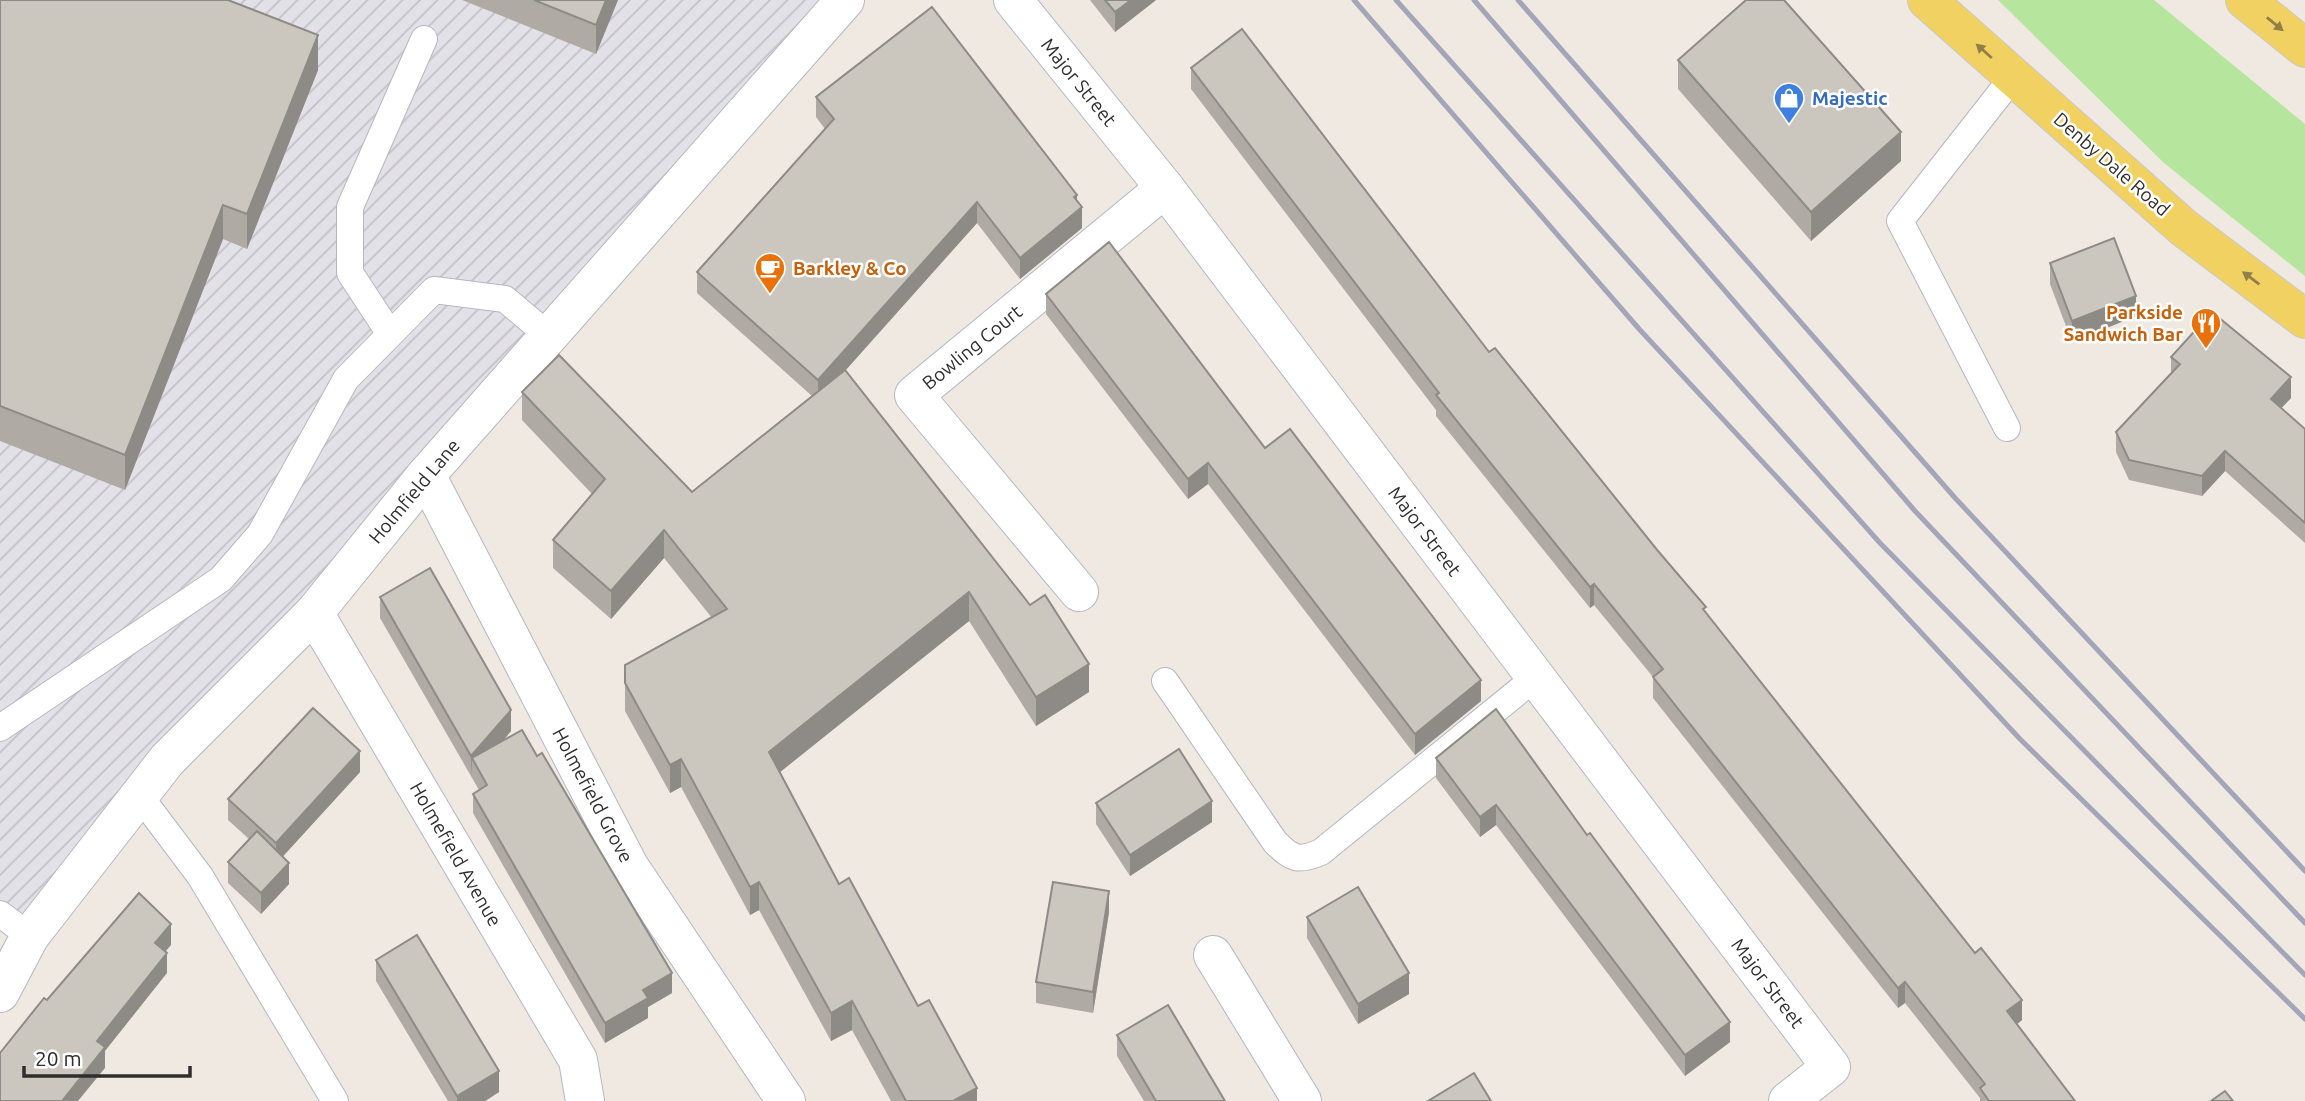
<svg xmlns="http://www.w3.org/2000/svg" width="2305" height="1101" viewBox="0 0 2305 1101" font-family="Ubuntu,sans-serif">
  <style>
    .industrial { fill: url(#industrial-furrows) }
    .grass { fill: #b6e59e }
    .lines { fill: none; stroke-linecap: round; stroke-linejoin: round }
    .service-casing { stroke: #b4b7c1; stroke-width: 28 }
    .minor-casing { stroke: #b4b7c1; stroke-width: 40 }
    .primary-casing { stroke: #c9c9c9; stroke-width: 40 }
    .service { stroke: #fff; stroke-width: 26 }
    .minor { stroke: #fff; stroke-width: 38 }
    .primary { stroke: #f2d163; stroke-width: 38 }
    .rail { stroke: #a3a6b8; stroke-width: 5 }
    .wall { fill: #afaba4 }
    .shaded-wall { fill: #8e8b86 }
    .building { fill: #cbc7bf; stroke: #8e8b86; stroke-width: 2 }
    .oneway { fill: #908048 }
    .labels { text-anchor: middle; stroke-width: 5; stroke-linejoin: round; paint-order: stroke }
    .street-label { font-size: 19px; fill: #2e2e2e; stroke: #fff }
    .shop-label { font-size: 19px; font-weight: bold; fill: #366cbe; stroke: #fff; text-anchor: start }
    .food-label { font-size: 19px; font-weight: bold; fill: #c56008; stroke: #fff; text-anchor: start }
  </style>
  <defs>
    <pattern id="industrial-furrows" width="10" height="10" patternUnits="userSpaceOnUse" patternTransform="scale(1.75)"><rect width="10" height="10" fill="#e3e1e8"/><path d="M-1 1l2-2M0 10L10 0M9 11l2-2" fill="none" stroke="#c3c1c7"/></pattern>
  </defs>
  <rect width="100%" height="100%" fill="#efe9e1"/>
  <polygon class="industrial" points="0,0 845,0 30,936 0,914"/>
  <polygon class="grass" points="1998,0 2154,0 2305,124 2305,276 2164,163"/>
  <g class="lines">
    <g class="service-casing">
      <g id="service">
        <polyline points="390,334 350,273 350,207 424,39"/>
        <polyline points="2007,428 1900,221 2013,77"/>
        <path d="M1165,681L1275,842C1292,859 1298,862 1321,852L1536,677"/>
        <polyline points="0,728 221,579 260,534 346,379 434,290 505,299 549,336"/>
        <polyline points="139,795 200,876 335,1101"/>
        <polyline points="0,914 30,936"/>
      </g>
    </g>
    <g class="minor-casing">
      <g id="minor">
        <polyline points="1013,0 1165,188 1831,1067 1788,1101"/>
        <polyline points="426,475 629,866 786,1101"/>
        <polyline points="1079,592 914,395 1165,188"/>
        <polyline points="314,613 578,1060 585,1101"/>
        <polyline points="1213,955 1302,1101"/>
        <polyline points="0,993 30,936 167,760 314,613 426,475 845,0"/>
      </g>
    </g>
    <g class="primary-casing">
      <g id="primary">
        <polyline points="1927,0 2184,228 2305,319"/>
        <polyline points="2245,0 2305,48"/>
      </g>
    </g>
    <use href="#service" class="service"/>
    <use href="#minor" class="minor"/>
    <use href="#primary" class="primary"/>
    <g class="rail">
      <polyline points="1354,0 1640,330 2020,739 2305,1019"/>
      <polyline points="1396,0 1880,543 2305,975"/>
      <polyline points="1474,0 1915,511 2305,923"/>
      <polyline points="1518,0 1956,499 2305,871"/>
    </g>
  </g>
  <g class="wall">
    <polygon points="0,0 318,70 247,249 223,239 125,490 0,441"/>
    <polygon points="462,0 618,0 596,54"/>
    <polygon points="1090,0 1156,0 1115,32"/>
    <polygon points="1678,60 1901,161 1811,241 1678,89"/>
    <polygon points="1191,68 1489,352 1706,613 2022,1020 2017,1024 2075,1101 1980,1101 1980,1098 1905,1003 1898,1008 1653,698 1653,677 1594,605 1590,608 1436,416 1436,410 1191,89"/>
    <polygon points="816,97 1077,201 1082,228 1020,279 977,223 845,371 1089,692 1036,726 969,621 779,772 839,884 918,1006 977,1101 891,1101 852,1030 831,1041 759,910 750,915 681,787 670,793 625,711 625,665 712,618 664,558 611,619 553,568 553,540 592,494 522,420 522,392 692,492 812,396 697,293 697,272 825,129 816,117"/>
    <polygon points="2050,263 2136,316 2072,342 2050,284"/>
    <polygon points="1046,294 1265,448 1481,701 1415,755 1208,484 1188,499 1046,314"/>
    <polygon points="2171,357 2291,398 2281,408 2305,429 2305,543 2225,471 2202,496 2129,480 2116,452 2116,432 2171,374"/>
    <polygon points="380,597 511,731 503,741 672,993 648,1007 648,1018 605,1043 473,813 473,794 479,790 380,618"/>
    <polygon points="1436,758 1587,835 1730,1042 1685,1076 1496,825 1480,837 1436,778"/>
    <polygon points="360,772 283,856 289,884 261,914 228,883 228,862 249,839 228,820 228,799"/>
    <polygon points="1096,803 1212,822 1130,876 1096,824"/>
    <polygon points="1109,912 1093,1013 1036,1003 1036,982"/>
    <polygon points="1307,917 1409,994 1358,1024 1307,938"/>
    <polygon points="376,960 499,1092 485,1101 448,1101 376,981"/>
    <polygon points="1117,1035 1225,1101 1144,1101 1117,1056"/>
  </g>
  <g class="shaded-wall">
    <polygon points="606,0 618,0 596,54 596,25"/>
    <polygon points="1131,0 1156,0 1115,32 1115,12"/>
    <polygon points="318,35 318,70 247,249 247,214"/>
    <polygon points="1901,132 1901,161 1811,241 1811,212"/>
    <polygon points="1077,195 1077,211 1082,207 1082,228 1020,279 1020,258"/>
    <polygon points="977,202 977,223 818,401 818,380"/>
    <polygon points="223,205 223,239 125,490 125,455"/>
    <polygon points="2136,296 2136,316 2072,342 2072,321"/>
    <polygon points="2291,377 2291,398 2271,419 2271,399"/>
    <polygon points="2225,451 2225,471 2202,496 2202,476"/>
    <polygon points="1208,463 1208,484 1188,499 1188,479"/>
    <polygon points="664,530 664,558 611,619 611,591"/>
    <polygon points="1594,584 1594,605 1590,608 1590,587"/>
    <polygon points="969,592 969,621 769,781 769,752"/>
    <polygon points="1089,664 1089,692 1036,726 1036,697"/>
    <polygon points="1481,680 1481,701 1415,755 1415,734"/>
    <polygon points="511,710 511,731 478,769 472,758 471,777 471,756"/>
    <polygon points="360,751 360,772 276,864 276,843"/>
    <polygon points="681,759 681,787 670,793 670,765"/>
    <polygon points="1212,801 1212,822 1130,876 1130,855"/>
    <polygon points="1496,805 1496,825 1480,837 1480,817"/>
    <polygon points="289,863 289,884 261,914 261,893"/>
    <polygon points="759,882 759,910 750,915 750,887"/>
    <polygon points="1109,891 1109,912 1093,1013 1093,992"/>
    <polygon points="171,924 171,945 155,964 155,943"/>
    <polygon points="167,953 167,973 105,1051 105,1068 78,1101 62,1101 97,1041"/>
    <polygon points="672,973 672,993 648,1007 648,1018 605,1043 605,1023 643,990"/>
    <polygon points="1409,973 1409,994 1358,1024 1358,1004"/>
    <polygon points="1905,982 1905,1003 1898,1008 1898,988"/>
    <polygon points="2022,1000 2022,1020 2007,1032 2007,1011"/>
    <polygon points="852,1001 852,1030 831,1041 831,1013"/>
    <polygon points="1730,1022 1730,1042 1685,1076 1685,1055"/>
    <polygon points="499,1071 499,1092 485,1101 457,1101 457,1096"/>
    <polygon points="977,1088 977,1101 953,1101"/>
  </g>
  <g class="building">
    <polygon points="0,0 228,0 318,35 247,214 223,205 125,455 0,406"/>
    <polygon points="534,0 606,0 596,25"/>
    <polygon points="1105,0 1131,0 1115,12"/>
    <polygon points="1746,0 1784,0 1901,132 1811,212 1678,60"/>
    <polygon points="932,7 1077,195 1074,197 1082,207 1020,258 977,202 818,380 697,272 834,119 816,97"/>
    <polygon points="1242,29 1489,352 1495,348 1658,551 1706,607 1703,609 1975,953 1981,948 2022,1000 2007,1011 2075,1101 1989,1101 1980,1088 1985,1084 1905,982 1898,988 1653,677 1663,669 1594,584 1590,587 1436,395 1439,393 1191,68"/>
    <polygon points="2114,238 2136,296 2072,321 2050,263"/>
    <polygon points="1109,242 1265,448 1290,429 1481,680 1415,734 1208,463 1188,479 1046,294"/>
    <polygon points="2212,312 2291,377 2271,399 2305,429 2305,523 2225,451 2202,476 2129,460 2116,432 2180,364 2171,357"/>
    <polygon points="559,355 692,492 845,370 1030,605 1045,595 1089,664 1036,697 969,592 769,752 839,884 849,878 918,1006 929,1000 977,1088 953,1101 906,1101 852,1001 831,1013 759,882 750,887 681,759 670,765 625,683 625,665 727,609 664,530 611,591 553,540 605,479 522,392"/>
    <polygon points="430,568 511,710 471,756 380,597"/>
    <polygon points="313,708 360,751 276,843 228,799"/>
    <polygon points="1496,709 1587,835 1590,833 1730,1022 1685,1055 1496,805 1480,817 1436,758"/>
    <polygon points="522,730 537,756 542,753 672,973 643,990 648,998 605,1023 473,794 487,785 472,758"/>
    <polygon points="1179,749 1212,801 1130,855 1096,803"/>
    <polygon points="257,831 289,863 261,893 228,862"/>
    <polygon points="1053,882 1109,891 1093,992 1036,982"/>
    <polygon points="1358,887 1409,973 1358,1004 1307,917"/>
    <polygon points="139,893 171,924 155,943 167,953 97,1041 105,1047 62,1101 0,1101 0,1053 44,998 47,1000"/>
    <polygon points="417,935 499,1071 457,1096 376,960"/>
    <polygon points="1168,1005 1225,1101 1156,1101 1117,1035"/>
    <polygon points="1474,1073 1491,1101 1428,1101"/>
    <polygon points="2225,1091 2233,1101 2211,1101"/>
  </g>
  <defs><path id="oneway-solid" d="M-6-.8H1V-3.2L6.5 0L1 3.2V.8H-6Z" transform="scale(1.75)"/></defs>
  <g class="oneway">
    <use href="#oneway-solid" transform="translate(2275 24) rotate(39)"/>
    <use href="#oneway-solid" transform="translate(1984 51) rotate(-138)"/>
    <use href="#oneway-solid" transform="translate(2251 278) rotate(-143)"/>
  </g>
  <defs>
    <g id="shop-pin" transform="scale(1.575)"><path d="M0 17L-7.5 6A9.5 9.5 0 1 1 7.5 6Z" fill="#3f7fe0" stroke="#fff"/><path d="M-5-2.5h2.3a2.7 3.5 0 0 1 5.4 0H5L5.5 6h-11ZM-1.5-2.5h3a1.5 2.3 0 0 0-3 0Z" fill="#fff"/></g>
    <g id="cafe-pin" transform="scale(1.575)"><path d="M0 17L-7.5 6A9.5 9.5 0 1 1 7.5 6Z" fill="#e8710a" stroke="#fff"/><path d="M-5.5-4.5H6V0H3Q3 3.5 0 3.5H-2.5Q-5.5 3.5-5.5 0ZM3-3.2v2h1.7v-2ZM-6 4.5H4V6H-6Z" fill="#fff"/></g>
    <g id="restaurant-pin" transform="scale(1.575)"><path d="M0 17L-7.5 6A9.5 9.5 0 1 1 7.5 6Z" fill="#e8710a" stroke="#fff"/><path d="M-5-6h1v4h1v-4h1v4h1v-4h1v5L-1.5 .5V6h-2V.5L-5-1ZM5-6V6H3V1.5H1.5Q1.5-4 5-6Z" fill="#fff"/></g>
  </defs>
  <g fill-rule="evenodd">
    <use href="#shop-pin" x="1789" y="98"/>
    <use href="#cafe-pin" x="770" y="268"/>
    <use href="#restaurant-pin" x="2206" y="323"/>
  </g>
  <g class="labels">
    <g class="street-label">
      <text transform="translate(1079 82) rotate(51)" y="7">Major Street</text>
      <text transform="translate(2112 164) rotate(41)" y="7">Denby Dale Road</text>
      <text transform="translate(972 347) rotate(-39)" y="7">Bowling Court</text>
      <text transform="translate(414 491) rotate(-50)" y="7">Holmfield Lane</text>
      <text transform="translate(1425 531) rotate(53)" y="7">Major Street</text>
      <text transform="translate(593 795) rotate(62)" y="7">Holmefield Grove</text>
      <text transform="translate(456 854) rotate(60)" y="7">Holmefield Avenue</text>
      <text transform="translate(1768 983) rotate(53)" y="7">Major Street</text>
    </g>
    <g class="shop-label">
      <text x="1812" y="105">Majestic</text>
    </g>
    <g class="food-label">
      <text x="793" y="275">Barkley &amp; Co</text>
      <text x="2183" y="319" text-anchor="end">Parkside<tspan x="2183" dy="22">Sandwich Bar</tspan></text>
    </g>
  </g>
  <path d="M24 1066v10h166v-10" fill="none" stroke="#2e2e2e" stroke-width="3.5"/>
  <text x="35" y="1066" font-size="21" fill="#2e2e2e" stroke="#ffffff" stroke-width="5" paint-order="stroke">20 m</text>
</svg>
